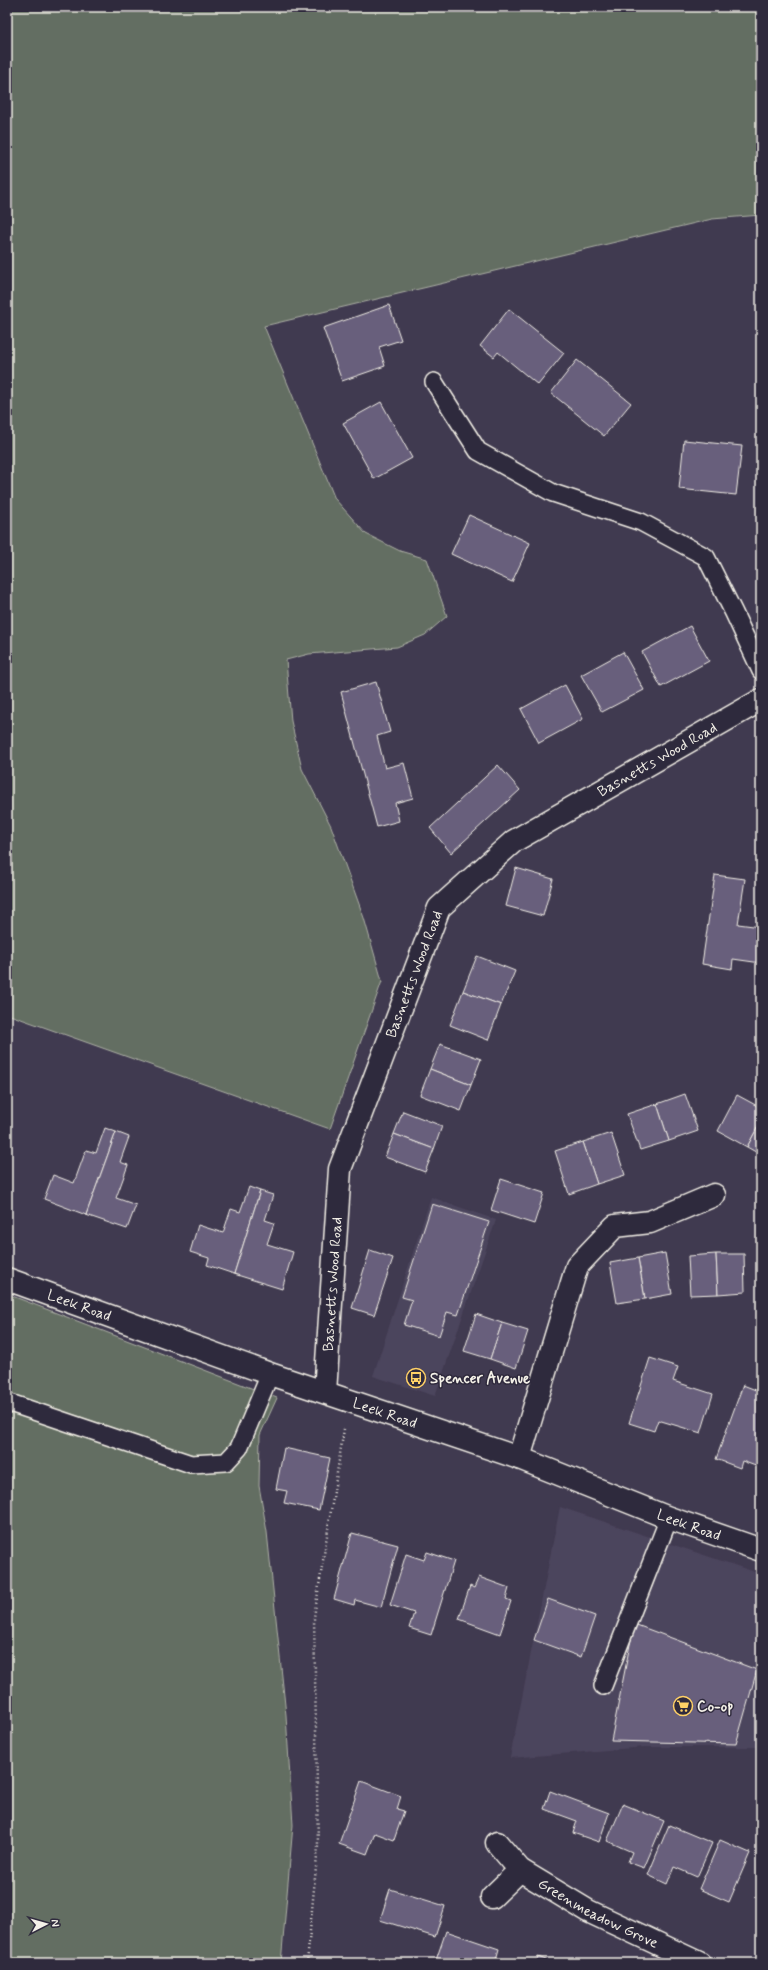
<svg xmlns="http://www.w3.org/2000/svg" width="768" height="1970" viewBox="0 0 768 1970" font-family="Mynerve,sans-serif">
  <style>
    .built { fill: #4c455d }
    .green { fill: #646e62; stroke: #acb0a5 }
    .building { fill: #675e7b; stroke: #f4f1e8 }
    .lines { fill: none; stroke-linecap: round; stroke-linejoin: round }
    .lane-casing { stroke: #f4f1e8; stroke-width: 20 }
    .street-casing { stroke: #f4f1e8; stroke-width: 25 }
    .highway-casing { stroke: #f4f1e8; stroke-width: 25 }
    .path { stroke: #f4f1e8; stroke-width: 2.5; stroke-dasharray: 1 3; stroke-linecap: butt }
    .lane { stroke: #2f2a3d; stroke-width: 17 }
    .street { stroke: #2f2a3d; stroke-width: 22 }
    .highway { stroke: #2f2a3d; stroke-width: 22 }
    .labels { text-anchor: middle; stroke-width: 3; stroke-linejoin: round; paint-order: stroke }
    .street-label { font-size: 15px; fill: #f4f1e8; stroke: #2f2a3d }
    .poi-label { font-size: 15px; font-weight: bold; fill: #f4f1e8; stroke: #2f2a3d; text-anchor: start }
  </style>
  <rect width="100%" height="100%" fill="#403a50"/>
  <filter id="ink" filterUnits="userSpaceOnUse"><feTurbulence type="fractalNoise" baseFrequency=".025" numOctaves="2"/><feDisplacementMap in="SourceGraphic" scale="8" xChannelSelector="R" yChannelSelector="G"/><feConvolveMatrix kernelMatrix="1 2 1 2 8 2 1 2 1" color-interpolation-filters="sRGB"/></filter>
  <g filter="url(#ink)">
    <g class="built">
      <polygon points="431,1197 496,1220 435,1396 373,1376"/>
      <polygon points="560,1507 761,1574 761,1747 645,1747 510,1758"/>
    </g>
    <g class="green">
      <polygon points="7,7 761,7 761,215 712,219 264,326 335,499 366,534 400,551 427,559 447,616 425,635 397,647 309,654 286,660 291,721 302,769 331,826 364,918 382,981 330,1129 7,1014"/>
      <polygon points="7,1294 277,1398 260,1435 259,1486 267,1532 286,1715 293,1825 281,1963 7,1963"/>
    </g>
    <g class="building">
      <polygon points="389,305 401,340 379,347 385,366 342,381 323,328"/>
      <polygon points="509,309 564,353 538,385 498,352 494,357 480,346"/>
      <polygon points="577,360 631,403 604,436 551,393"/>
      <polygon points="381,402 412,458 374,479 343,423"/>
      <polygon points="684,440 742,446 736,495 679,489"/>
      <polygon points="469,515 530,543 512,582 451,554"/>
      <polygon points="690,626 709,661 661,687 642,652"/>
      <polygon points="623,652 644,690 602,712 581,675"/>
      <polygon points="376,682 390,732 377,736 385,768 404,763 413,798 395,803 399,821 377,827 341,692"/>
      <polygon points="565,685 583,719 539,743 521,709"/>
      <polygon points="498,765 520,790 451,853 430,828"/>
      <polygon points="516,868 553,879 543,916 506,906"/>
      <polygon points="715,875 745,879 738,924 761,927 761,963 733,959 732,969 702,964"/>
      <polygon points="477,956 515,971 501,1005 463,991"/>
      <polygon points="463,991 501,1005 488,1040 450,1025"/>
      <polygon points="440,1044 481,1059 471,1085 430,1069"/>
      <polygon points="430,1069 471,1085 461,1111 420,1095"/>
      <polygon points="685,1094 698,1131 669,1141 657,1104"/>
      <polygon points="737,1095 761,1108 761,1121 747,1147 718,1131"/>
      <polygon points="657,1104 669,1141 640,1150 627,1114"/>
      <polygon points="403,1111 442,1126 434,1149 394,1134"/>
      <polygon points="761,1121 761,1155 747,1147"/>
      <polygon points="105,1128 116,1132 86,1215 44,1199 53,1175 74,1183 86,1150 96,1153"/>
      <polygon points="116,1132 129,1137 120,1162 128,1165 116,1198 136,1205 127,1229 86,1215"/>
      <polygon points="611,1133 625,1175 597,1184 583,1142"/>
      <polygon points="394,1134 434,1149 425,1172 385,1157"/>
      <polygon points="583,1142 597,1184 569,1194 555,1151"/>
      <polygon points="501,1179 544,1193 534,1224 491,1210"/>
      <polygon points="249,1187 260,1191 234,1274 207,1265 209,1258 190,1252 198,1225 223,1233 231,1209 240,1212"/>
      <polygon points="260,1191 273,1195 265,1220 274,1223 267,1244 293,1252 282,1289 234,1274"/>
      <polygon points="432,1204 489,1222 458,1315 447,1312 439,1336 404,1325 412,1300 402,1297"/>
      <polygon points="370,1250 393,1258 374,1315 352,1308"/>
      <polygon points="665,1253 672,1294 645,1299 638,1258"/>
      <polygon points="716,1254 718,1294 690,1295 688,1256"/>
      <polygon points="716,1254 744,1254 745,1292 718,1294"/>
      <polygon points="638,1258 645,1299 617,1303 610,1263"/>
      <polygon points="476,1314 502,1323 490,1359 464,1351"/>
      <polygon points="502,1323 528,1331 516,1368 490,1359"/>
      <polygon points="650,1358 678,1367 673,1381 713,1394 701,1433 658,1420 654,1431 629,1423"/>
      <polygon points="743,1385 761,1392 761,1468 742,1461 740,1468 716,1459"/>
      <polygon points="284,1448 330,1458 319,1510 284,1503 287,1491 276,1489"/>
      <polygon points="352,1533 398,1545 381,1607 355,1600 354,1605 334,1599"/>
      <polygon points="427,1552 454,1561 431,1635 409,1628 414,1613 390,1605 406,1554 424,1560"/>
      <polygon points="479,1577 509,1588 506,1599 511,1601 500,1634 459,1619 470,1586 474,1588"/>
      <polygon points="548,1599 595,1616 581,1657 534,1640"/>
      <polygon points="634,1624 757,1670 736,1744 611,1741"/>
      <polygon points="761,1642 761,1653 758,1652"/>
      <polygon points="361,1781 401,1796 397,1809 404,1811 394,1840 375,1833 367,1854 339,1844"/>
      <polygon points="550,1791 609,1813 599,1842 573,1833 577,1821 544,1809"/>
      <polygon points="623,1804 664,1821 644,1868 628,1862 632,1852 607,1841"/>
      <polygon points="669,1825 712,1843 697,1877 674,1867 667,1884 648,1875"/>
      <polygon points="720,1840 750,1853 729,1902 699,1889"/>
      <polygon points="390,1889 445,1906 435,1937 380,1920"/>
      <polygon points="446,1931 499,1949 495,1963 435,1963"/>
      <polygon points="538,1957 554,1963 536,1963"/>
    </g>
    <g class="lines">
      <g class="lane-casing">
        <g id="lane">
          <polyline points="434,382 478,451 553,493 641,522 706,557 734,613 761,671"/>
          <polyline points="7,1402 191,1464 226,1462 239,1448 270,1374"/>
          <polyline points="603,1686 669,1518"/>
        </g>
      </g>
      <g class="street-casing">
        <g id="street">
          <path id="s1" d="M325,1392L340,1169L439,908L514,841L761,700"/>
          <polyline points="519,1458 577,1266 615,1226 650,1222 714,1195"/>
          <path id="s2" d="M497,1843L520,1870L588,1911L699,1963"/>
          <polyline points="492,1897 520,1870"/>
        </g>
      </g>
      <g class="highway-casing">
        <g id="highway">
          <path id="s3" d="M7,1279L270,1374L519,1458L669,1518L761,1550"/>
        </g>
      </g>
      <polyline class="path" points="307,1963 318,1846 314,1617 344,1429"/>
      <use href="#lane" class="lane"/>
      <use href="#street" class="street"/>
      <use href="#highway" class="highway"/>
    </g>
  </g>
  <defs>
    <g id="bus-ring" transform="scale(1)"><circle r="9.5" fill="#2f2a3d" stroke="#ffd166" stroke-width="1.5"/><path d="M-5-6H5V4H4V6H2V4H-2V6H-4V4H-5ZM-3.5-4V0h7V-4ZM-3.5 1.2v1.5H-2V1.2ZM2 1.2v1.5H3.5V1.2Z" fill="#ffd166"/></g>
    <g id="supermarket-ring" transform="scale(1)"><circle r="9.5" fill="#2f2a3d" stroke="#ffd166" stroke-width="1.5"/><path d="M-6-5.5h2.5l.6 2H6L4.5 2H-2.5L-4.4-4H-6ZM-1.5 3.2a1.3 1.3 0 1 0 .1 0ZM3 3.2a1.3 1.3 0 1 0 .1 0Z" fill="#ffd166"/></g>
  </defs>
  <g fill-rule="evenodd">
    <use href="#bus-ring" x="416" y="1378"/>
    <use href="#supermarket-ring" x="683" y="1706"/>
  </g>
  <g class="labels">
    <g class="street-label">
      <text dy="5" stroke="none"><textPath href="#s1" startOffset="768">Basnetts Wood Road</textPath></text>
      <text dy="5" stroke="none"><textPath href="#s1" startOffset="432">Basnetts Wood Road</textPath></text>
      <text dy="5" stroke="none"><textPath href="#s1" startOffset="108">Basnetts Wood Road</textPath></text>
      <text dy="5" stroke="none"><textPath href="#s3" startOffset="77">Leek Road</textPath></text>
      <text dy="5" stroke="none"><textPath href="#s3" startOffset="401">Leek Road</textPath></text>
      <text dy="5" stroke="none"><textPath href="#s3" startOffset="725">Leek Road</textPath></text>
      <text dy="5" stroke="none"><textPath href="#s2" startOffset="125">Greenmeadow Grove</textPath></text>
    </g>
    <g class="poi-label">
      <text x="430" y="1383">Spencer Avenue</text>
      <text x="697" y="1711">Co-op</text>
    </g>
  </g>
  <rect width="768" height="1970" fill="none" stroke="#2f2a3d" stroke-width="24"/>
  <rect x="12" y="12" width="744" height="1946" fill="none" stroke="#f4f1e8" stroke-width="1.5" filter="url(#ink)"/>
  <g transform="translate(46 1924) rotate(84)" stroke="#2f2a3d" stroke-width="3" paint-order="stroke">
  <path d="M0-3L7 15L0 10L-7 15Z" fill="#f4f1e8"/>
  <text y="-6" font-size="11" font-weight="bold" text-anchor="middle" fill="#f4f1e8">N</text>
  </g>
</svg>
